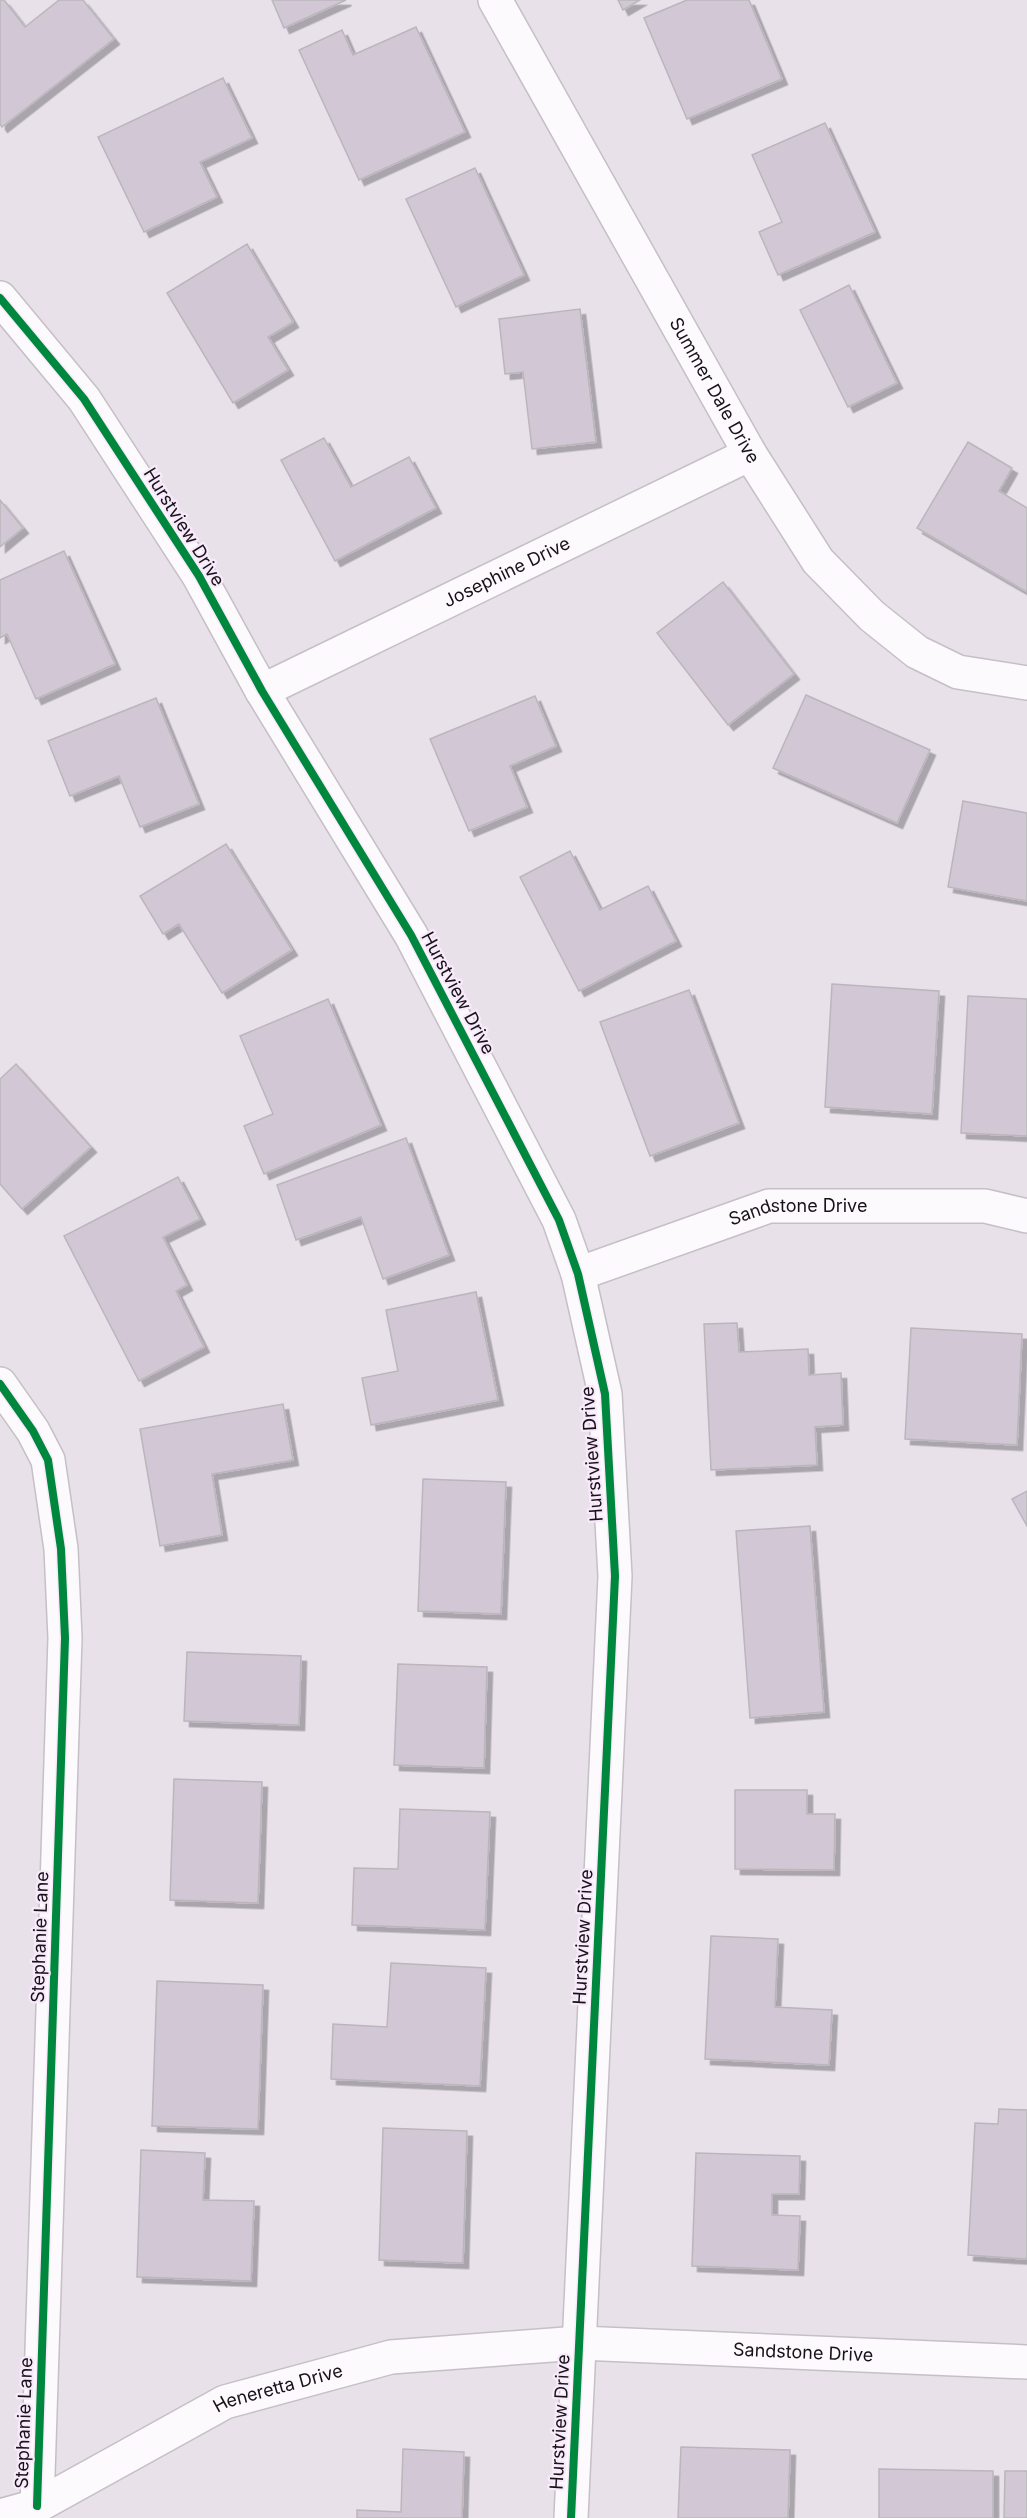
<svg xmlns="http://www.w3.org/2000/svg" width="1027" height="2518" viewBox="0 0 1027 2518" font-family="Inter,sans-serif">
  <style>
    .building { fill: #d2c7d4; stroke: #bbb6bc; stroke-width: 1.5; filter: url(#shadow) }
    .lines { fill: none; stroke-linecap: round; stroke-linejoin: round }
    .street-casing { stroke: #c5bfc6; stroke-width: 36 }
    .secondary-casing { stroke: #c5bfc6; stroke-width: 36 }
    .street { stroke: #fcfafc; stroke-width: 33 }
    .secondary { stroke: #fcfafc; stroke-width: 33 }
    .cycleway-casing { stroke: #f8eafb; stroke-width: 11 }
    .cycleway { stroke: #00873e; stroke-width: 8 }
    .labels { text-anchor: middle; stroke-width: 4.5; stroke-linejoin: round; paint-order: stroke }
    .street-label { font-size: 18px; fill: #171218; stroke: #f8eafb }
  </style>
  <defs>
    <filter id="shadow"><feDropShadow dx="5.5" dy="5.5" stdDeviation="0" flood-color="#0004"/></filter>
  </defs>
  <rect width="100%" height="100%" fill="#e8e1ea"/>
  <g class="building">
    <polygon points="0,0 4,0 25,27 59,0 83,0 114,39 2,127 0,124"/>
    <polygon points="272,0 346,0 284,28"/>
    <polygon points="618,0 640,0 623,10"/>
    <polygon points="687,0 749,0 782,79 687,119 644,18"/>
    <polygon points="416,27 465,132 359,180 299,50 342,30 353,55"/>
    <polygon points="223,78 252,138 200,162 217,197 144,232 98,137"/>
    <polygon points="825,123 875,232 778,275 759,232 782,222 752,155"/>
    <polygon points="475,168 524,275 456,307 406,199"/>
    <polygon points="247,244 293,322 268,337 288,370 233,403 167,293"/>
    <polygon points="849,285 897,383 848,407 800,310"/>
    <polygon points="580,309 596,442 532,449 523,372 505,374 499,319"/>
    <polygon points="324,438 351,487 409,457 436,508 335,561 281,460"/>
    <polygon points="968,442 1012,468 999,491 1027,508 1027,592 917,528"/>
    <polygon points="0,500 23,528 0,547"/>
    <polygon points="64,551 115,664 36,699 7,634 0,638 0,580"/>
    <polygon points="723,582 794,674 728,725 657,633"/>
    <polygon points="806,695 930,750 897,823 773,768"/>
    <polygon points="535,696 556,746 510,766 527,807 469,831 430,739"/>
    <polygon points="156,698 199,804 140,827 119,776 70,796 48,741"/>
    <polygon points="963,801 1027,813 1027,901 948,887"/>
    <polygon points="226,844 292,950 222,993 179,924 163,934 140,896"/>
    <polygon points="570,851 600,910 648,886 676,941 579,991 520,877"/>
    <polygon points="832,984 939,991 932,1114 825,1107"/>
    <polygon points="689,990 739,1123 650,1156 600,1022"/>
    <polygon points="968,996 1027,999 1027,1136 961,1133"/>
    <polygon points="328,999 381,1125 264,1174 244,1126 273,1114 240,1036"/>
    <polygon points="16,1064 91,1147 22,1209 0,1184 0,1079"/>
    <polygon points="406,1138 449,1255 383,1279 361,1217 296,1240 277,1185"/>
    <polygon points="178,1177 200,1219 163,1237 187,1285 176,1291 204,1347 139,1381 64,1236"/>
    <polygon points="476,1292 498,1400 371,1425 362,1378 398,1371 386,1310"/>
    <polygon points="737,1323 739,1352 808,1349 809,1375 841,1373 843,1425 815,1427 817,1465 711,1470 704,1324"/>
    <polygon points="911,1328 1022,1334 1017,1445 905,1439"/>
    <polygon points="283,1404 293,1460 212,1474 222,1535 160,1546 140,1429"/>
    <polygon points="423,1479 506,1482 501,1614 418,1611"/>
    <polygon points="1027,1491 1027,1526 1012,1499"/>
    <polygon points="810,1526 824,1712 750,1718 736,1531"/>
    <polygon points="187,1652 301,1656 299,1725 184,1721"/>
    <polygon points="398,1664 487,1667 484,1768 394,1765"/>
    <polygon points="174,1779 262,1782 258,1903 170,1900"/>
    <polygon points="735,1790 807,1790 807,1814 835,1814 834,1870 735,1869"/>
    <polygon points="400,1809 490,1812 485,1930 352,1925 354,1868 398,1869"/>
    <polygon points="711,1936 778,1939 775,2007 832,2010 829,2065 705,2059"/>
    <polygon points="391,1963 486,1968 480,2086 331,2079 333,2024 387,2027"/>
    <polygon points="157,1981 263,1985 258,2129 152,2126"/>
    <polygon points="999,2109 1027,2110 1027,2259 968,2255 975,2123 998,2124"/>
    <polygon points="383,2128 467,2131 463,2263 379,2260"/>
    <polygon points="141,2150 205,2153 203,2200 254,2201 251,2281 137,2277"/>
    <polygon points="696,2153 800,2156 799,2194 772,2194 772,2215 800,2216 798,2270 692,2266"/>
    <polygon points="681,2447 790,2450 788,2518 678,2518"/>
    <polygon points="403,2449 464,2452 462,2518 357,2518 357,2510 401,2512"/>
    <polygon points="879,2469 993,2471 993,2518 879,2518"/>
    <polygon points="1005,2471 1027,2471 1027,2518 1004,2518"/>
  </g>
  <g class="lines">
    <g class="street-casing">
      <g id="street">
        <path id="s1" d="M495,0L750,454L818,561L872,616L917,652L958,672L1027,683"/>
        <path id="s2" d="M262,691L750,454"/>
        <path id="s3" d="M578,1274L769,1206H985L1027,1216"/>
        <polyline points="0,1384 33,1431 48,1460 61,1549 65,1638 37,2506"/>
        <path id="s4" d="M0,2516L37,2506L225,2402L391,2357L579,2343L1027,2362"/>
      </g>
    </g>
    <g class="secondary-casing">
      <polyline id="secondary" points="0,298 84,399 199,576 262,691 411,935 559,1220 578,1274 605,1394 615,1576 571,2518"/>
    </g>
    <use href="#street" class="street"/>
    <use href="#secondary" class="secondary"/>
    <g class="cycleway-casing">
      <g id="cycleway">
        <polyline points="0,298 84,399 199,576 262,691 411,935 559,1220 578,1274 605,1394 615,1576 571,2518"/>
        <polyline points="0,1384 33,1431 48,1460 61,1549 65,1638 37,2506"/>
      </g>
    </g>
    <use href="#cycleway" class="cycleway"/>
  </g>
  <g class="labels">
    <g class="street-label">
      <text dy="6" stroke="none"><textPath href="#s1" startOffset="448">Summer Dale Drive</textPath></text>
      <text transform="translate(184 527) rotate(58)" y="6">Hurstview Drive</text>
      <text dy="6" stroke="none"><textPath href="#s2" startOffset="272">Josephine Drive</textPath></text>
      <text transform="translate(458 993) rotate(62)" y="6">Hurstview Drive</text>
      <text dy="6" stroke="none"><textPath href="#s3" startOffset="231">Sandstone Drive</textPath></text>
      <text transform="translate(592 1454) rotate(-94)" y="6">Hurstview Drive</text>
      <text transform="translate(40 1937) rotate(-88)" y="6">Stephanie Lane</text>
      <text transform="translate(583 1937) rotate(-87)" y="6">Hurstview Drive</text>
      <text dy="6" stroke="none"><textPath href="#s4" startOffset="838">Sandstone Drive</textPath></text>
      <text dy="6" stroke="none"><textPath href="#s4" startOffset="308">Heneretta Drive</textPath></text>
      <text transform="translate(560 2422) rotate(-87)" y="6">Hurstview Drive</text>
      <text transform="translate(24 2423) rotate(-88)" y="6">Stephanie Lane</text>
    </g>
  </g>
</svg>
